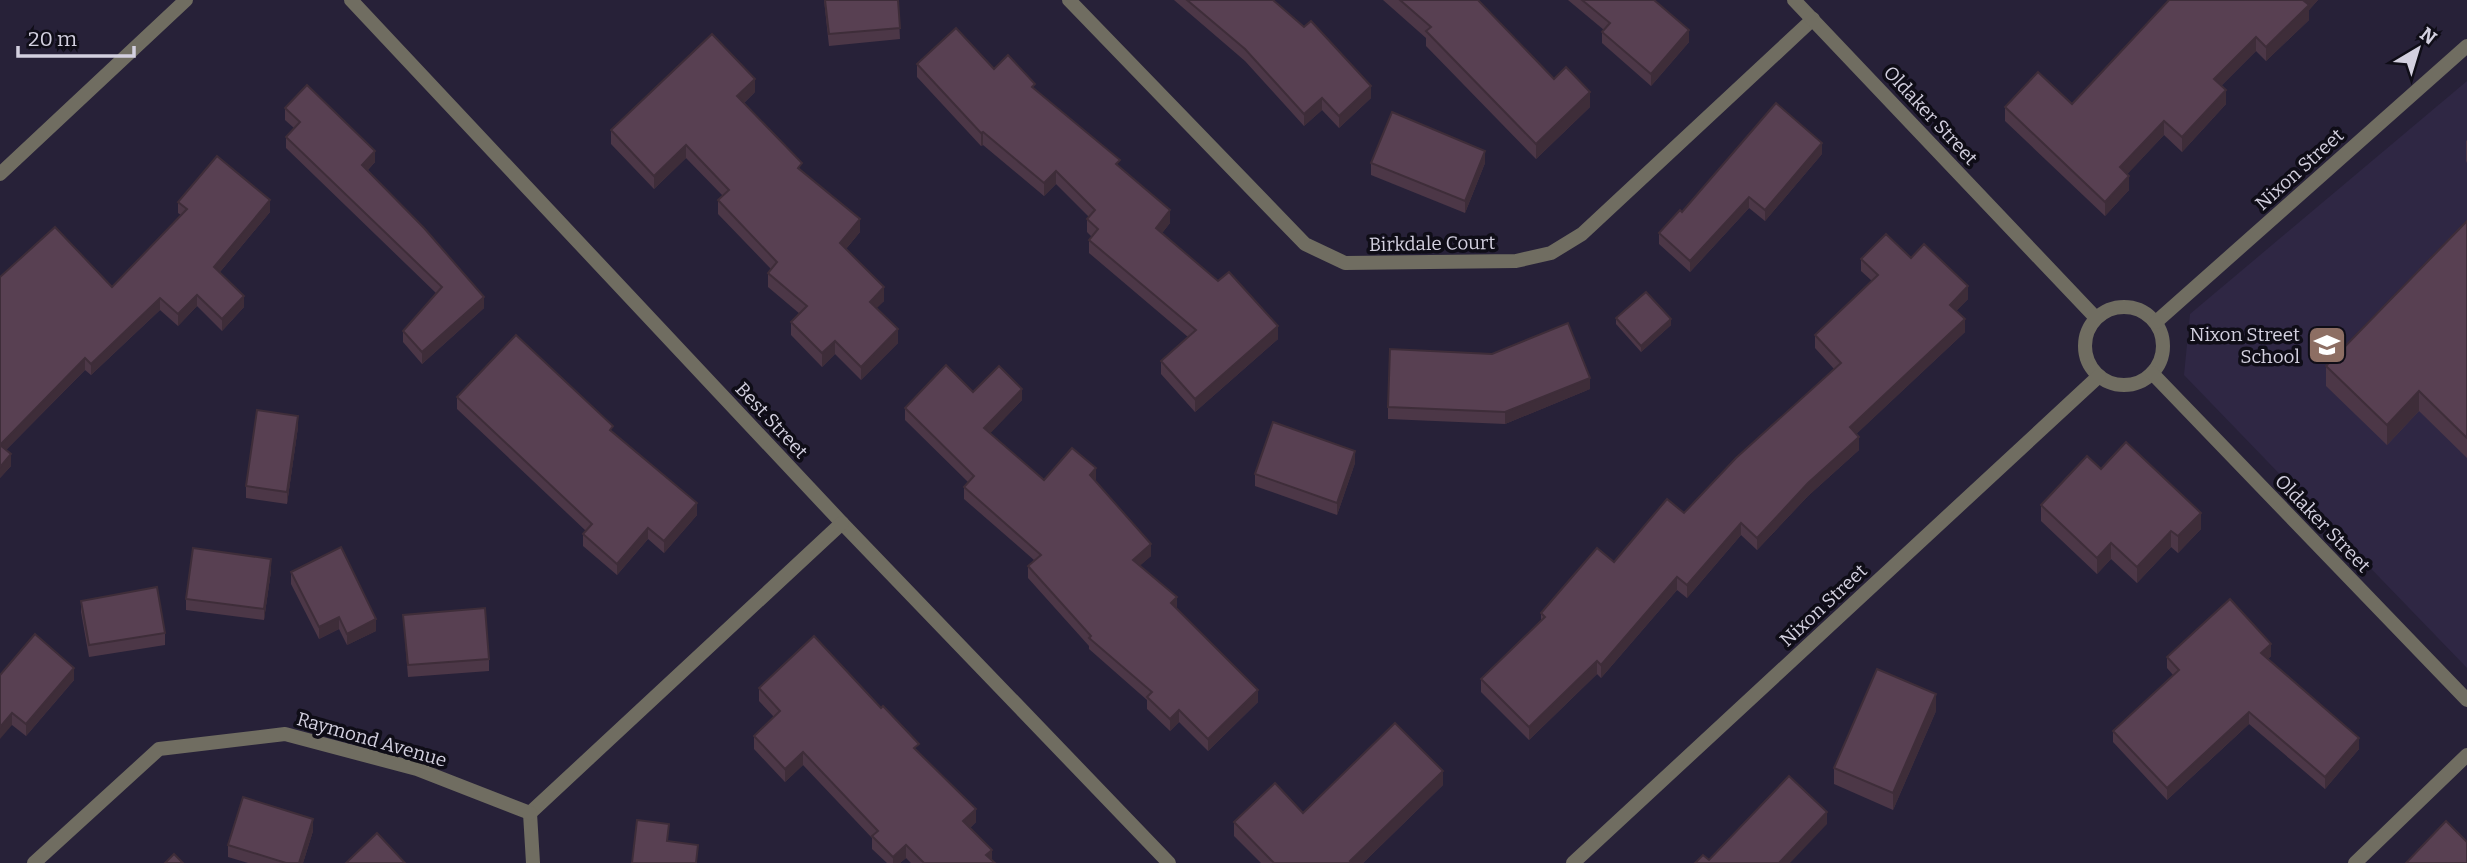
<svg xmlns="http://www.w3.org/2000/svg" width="2467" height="863" viewBox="0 0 2467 863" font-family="Bitter,serif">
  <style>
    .built { fill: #2f2744 }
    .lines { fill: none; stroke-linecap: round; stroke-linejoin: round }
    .minor { stroke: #706d61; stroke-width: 14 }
    .tertiary { stroke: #706d61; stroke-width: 14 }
    .wall { fill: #4c3747 }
    .shaded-wall { fill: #3e2d39 }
    .building { fill: #584052; stroke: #3e2d39; stroke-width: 2 }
    .labels { text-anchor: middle; stroke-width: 7; stroke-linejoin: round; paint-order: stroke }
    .street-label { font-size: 19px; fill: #d3d0df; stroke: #0f0d17 }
    .poi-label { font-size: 19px; fill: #d3d0df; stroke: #0f0d17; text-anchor: end }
  </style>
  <rect width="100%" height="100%" fill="#272138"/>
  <polygon class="built" points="2467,81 2467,668 2184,375 2190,314"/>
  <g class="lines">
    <g class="minor">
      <polyline points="351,0 842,523 1169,863"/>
      <polyline points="1069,0 1305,244 1345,263 1516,261 1551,253 1582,234 1813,19"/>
      <polyline points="1794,0 2096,318"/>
      <polyline points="0,174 186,0"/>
      <polyline points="530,813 842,523"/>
      <polyline points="530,813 533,863"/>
      <polyline points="34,863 159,749 285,734 417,769 530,813"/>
      <polyline points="2355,863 2467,755"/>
    </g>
    <g class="tertiary">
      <circle cx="2124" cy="346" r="39"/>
      <polyline points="2156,322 2467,46"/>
      <polyline points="2152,373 2467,700"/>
      <polyline points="1573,863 2099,376"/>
    </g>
  </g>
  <g class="wall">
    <polygon points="824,0 898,0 900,39 829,46"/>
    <polygon points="1174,0 1273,0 1371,98 1339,128 1322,110 1304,126 1245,61"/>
    <polygon points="1383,0 1478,0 1554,79 1590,107 1536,159 1426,46 1426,38"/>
    <polygon points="1568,0 1654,0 1689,42 1651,86 1602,43 1602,32 1604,30"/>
    <polygon points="2169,0 2318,0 2309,10 2309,20 2266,61 2256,51 2221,86 2226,104 2182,152 2164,135 2127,174 2129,190 2105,216 2005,121 2005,107 2072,104"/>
    <polygon points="917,64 1035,89 1120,167 1170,223 1162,233 1278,339 1195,412 1161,374 1161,361 1188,337 1089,253 1089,240 1092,237 1087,232 1087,219 1089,217 1056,184 1044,196 983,145 981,146 917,77"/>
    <polygon points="755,92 744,103 802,171 860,232 846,249 884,301 876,308 898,343 861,380 835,354 822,367 791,335 791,322 800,314 768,287 768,273 771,269 718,214 718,200 723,196 686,158 654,189 611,144 611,130"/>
    <polygon points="285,108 375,162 368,170 484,308 422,364 403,342 403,331 437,294 286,148 286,137 294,128 285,120"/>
    <polygon points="2467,140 2467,163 2466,161 2466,141"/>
    <polygon points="1822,154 1765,221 1749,208 1690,272 1659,244 1659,233 1682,212"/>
    <polygon points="1371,163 1485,163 1465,213 1371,175"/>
    <polygon points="178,202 270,212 220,272 244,307 222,331 197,306 178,326 160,310 91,375 85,370 6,450 11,466 0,478 55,227 112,287 181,215 178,213"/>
    <polygon points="2467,221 2467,458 2419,411 2387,445 2326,386 2326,366"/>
    <polygon points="1911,258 1968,299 1956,311 1965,332 1856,434 1859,450 1808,496 1757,550 1741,535 1687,598 1677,590 1601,678 1597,674 1529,740 1481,692 1481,679 1541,620 1541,613 1684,513 1834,369 1815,348 1815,335 1872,281 1861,271 1861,259"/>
    <polygon points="1616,318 1671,325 1641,352 1616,324"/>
    <polygon points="1590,389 1505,424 1388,419 1388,407"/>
    <polygon points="457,397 613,433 697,515 664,553 648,539 617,575 583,546 583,534 586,531 457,409"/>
    <polygon points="1022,400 990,433 1044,480 1096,480 1095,481 1151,556 1139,566 1258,702 1208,751 1179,722 1170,731 1147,709 1147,700 1089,649 1089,646 1028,578 1028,566 1034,560 964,499 964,487 968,482 905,420 905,408"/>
    <polygon points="298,427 287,504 246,498 246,486"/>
    <polygon points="1355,463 1337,515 1255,486 1255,474"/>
    <polygon points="2101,469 2201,529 2178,553 2171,547 2137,583 2111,559 2097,574 2041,521 2041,505"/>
    <polygon points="271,571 264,620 186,610 186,599"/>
    <polygon points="291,572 376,631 347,645 339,629 319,639 291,584"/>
    <polygon points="81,601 165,633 165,645 89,657 81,612"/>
    <polygon points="403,615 489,659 489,671 408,677"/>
    <polygon points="2271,656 2268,659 2359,749 2325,789 2249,724 2167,800 2113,742 2113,731 2173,675 2167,668 2167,657"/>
    <polygon points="0,675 74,680 26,736 12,725"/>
    <polygon points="759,688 919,753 976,822 970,828 992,860 995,863 911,863 906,858 900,863 887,863 872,849 872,838 803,765 785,782 754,749 754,736 774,717 759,701"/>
    <polygon points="1936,711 1893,810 1834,784 1834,768"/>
    <polygon points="1443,785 1363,863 1261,863 1234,836 1234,822 1303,813"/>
    <polygon points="313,831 303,863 248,863 228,857 228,845"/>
  </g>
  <g class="shaded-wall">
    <polygon points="2305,0 2318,0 2309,10 2309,20 2266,61 2266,47"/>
    <polygon points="1689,30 1689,42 1651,86 1651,74"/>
    <polygon points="2256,37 2256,51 2214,93 2214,79"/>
    <polygon points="755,79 755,92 737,109 737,96"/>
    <polygon points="1371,86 1371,98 1339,128 1339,116"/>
    <polygon points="2226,90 2226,104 2182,152 2182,137"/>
    <polygon points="1590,92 1590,107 1536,159 1536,144"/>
    <polygon points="1322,98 1322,110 1304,126 1304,114"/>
    <polygon points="2164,121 2164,135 2120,182 2120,167"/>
    <polygon points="983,132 983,145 981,146 981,133"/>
    <polygon points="1822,143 1822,154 1765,221 1765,210"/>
    <polygon points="686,145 686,158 654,189 654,176"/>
    <polygon points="375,151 375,162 362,176 362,165"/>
    <polygon points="1485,151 1485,163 1465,213 1465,201"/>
    <polygon points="1056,171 1056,184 1044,196 1044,183"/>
    <polygon points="2129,176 2129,190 2105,216 2105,202"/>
    <polygon points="1749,197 1749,208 1690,272 1690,261"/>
    <polygon points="270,200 270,212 214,279 214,267"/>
    <polygon points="1170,210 1170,223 1156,241 1156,228"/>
    <polygon points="860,219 860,232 840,256 840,243"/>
    <polygon points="1968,286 1968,299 1950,317 1950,305"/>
    <polygon points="884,287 884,301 870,315 870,302"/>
    <polygon points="197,295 197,306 178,326 178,314"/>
    <polygon points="244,296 244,307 222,331 222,319"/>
    <polygon points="484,297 484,308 422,364 422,352"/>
    <polygon points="160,298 160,310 91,375 91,364"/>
    <polygon points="1671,319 1671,325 1641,352 1641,346"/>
    <polygon points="1965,319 1965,332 1850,440 1850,427"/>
    <polygon points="1278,326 1278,339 1195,412 1195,399"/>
    <polygon points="898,329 898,343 861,380 861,367"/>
    <polygon points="835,341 835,354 822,367 822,353"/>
    <polygon points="85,358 85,370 0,456 0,445"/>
    <polygon points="1590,378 1590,389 1505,424 1505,412"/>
    <polygon points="1022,389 1022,400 984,440 984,428"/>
    <polygon points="2419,391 2419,411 2387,445 2387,425"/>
    <polygon points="298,416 298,427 287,504 287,492"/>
    <polygon points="1859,437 1859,450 1808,496 1757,550 1757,538 1808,483"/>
    <polygon points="1355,451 1355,463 1337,515 1337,503"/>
    <polygon points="11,454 11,466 0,478 0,467"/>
    <polygon points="1096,468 1096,480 1090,487 1090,475"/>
    <polygon points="697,503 697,515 664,553 664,541"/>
    <polygon points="2201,513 2201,529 2178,553 2178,536"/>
    <polygon points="1741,523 1741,535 1687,598 1687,585"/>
    <polygon points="648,528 648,539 617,575 617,564"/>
    <polygon points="2171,531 2171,547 2137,583 2137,567"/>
    <polygon points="2111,543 2111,559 2097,574 2097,558"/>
    <polygon points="1151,544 1151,556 1133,572 1133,560"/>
    <polygon points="271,559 271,571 264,620 264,609"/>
    <polygon points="1677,577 1677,590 1601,678 1601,665"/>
    <polygon points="1177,597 1177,609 1171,603"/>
    <polygon points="339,617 339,629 319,639 319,627"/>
    <polygon points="376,619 376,631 347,645 347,634"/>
    <polygon points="2271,644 2271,656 2261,665 2261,653"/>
    <polygon points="1597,661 1597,674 1529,740 1529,727"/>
    <polygon points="74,668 74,680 26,736 26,724"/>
    <polygon points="1258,690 1258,702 1208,751 1208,739"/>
    <polygon points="1936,694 1936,711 1893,810 1893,793"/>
    <polygon points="1179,710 1179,722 1170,731 1170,719"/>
    <polygon points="2249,712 2249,724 2167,800 2167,788"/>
    <polygon points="12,713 12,725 0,739 0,727"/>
    <polygon points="2359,738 2359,749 2325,789 2325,777"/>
    <polygon points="803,752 803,765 785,782 785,769"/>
    <polygon points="1443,771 1443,785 1363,863 1350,863 1350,861"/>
    <polygon points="976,809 976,822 963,834 963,821"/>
    <polygon points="1827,812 1827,824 1790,863 1779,863"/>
    <polygon points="313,819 313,831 303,863 299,863"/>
    <polygon points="906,845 906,858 900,863 893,863 893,857"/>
    <polygon points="992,850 992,863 986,855"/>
  </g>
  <g class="building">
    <polygon points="825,0 898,0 900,28 829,34"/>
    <polygon points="1187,0 1273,0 1304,27 1311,21 1371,86 1339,116 1322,98 1304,114 1245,49"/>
    <polygon points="1400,0 1478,0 1554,79 1566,67 1590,92 1536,144 1426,31 1431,27"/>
    <polygon points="1582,0 1654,0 1689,30 1651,74 1602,32 1610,23"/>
    <polygon points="2169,0 2305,0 2304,1 2309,5 2266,47 2256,37 2214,79 2226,90 2182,137 2164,121 2120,167 2129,176 2105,202 2005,107 2038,72 2072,104"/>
    <polygon points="956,28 994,69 1008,55 1035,84 1032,87 1120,160 1116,164 1170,210 1156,228 1218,281 1229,272 1278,326 1195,399 1161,361 1196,330 1089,240 1098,229 1087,219 1095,210 1056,171 1044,183 983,132 981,133 917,64"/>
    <polygon points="712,34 755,79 737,96 802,163 798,168 860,219 840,243 884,287 870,302 898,329 861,367 835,341 822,353 791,322 807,306 768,273 777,262 718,200 729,190 686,145 654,176 611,130"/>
    <polygon points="307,85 375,151 362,165 424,228 484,297 422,352 403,331 442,287 286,137 300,122 285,108"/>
    <polygon points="1776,103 1822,143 1765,210 1749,197 1690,261 1659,233 1680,210 1682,212"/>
    <polygon points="1392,112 1485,151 1465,201 1371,163"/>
    <polygon points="217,156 270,200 214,267 244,296 222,319 197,295 178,314 160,298 91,364 85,358 0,445 11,454 0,467 0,277 55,227 112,287 187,209 178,202"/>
    <polygon points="2467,221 2467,438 2419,391 2387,425 2326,366"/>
    <polygon points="1886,234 1911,258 1924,244 1968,286 1950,305 1965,319 1850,427 1859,437 1808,483 1757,538 1741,523 1687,585 1677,577 1601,665 1597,661 1529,727 1481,679 1545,617 1541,613 1597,548 1614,562 1667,499 1684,513 1736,458 1841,363 1815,335 1878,275 1861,259"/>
    <polygon points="1646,292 1671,319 1641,346 1616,318"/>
    <polygon points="1568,323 1590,378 1505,412 1388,407 1390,349 1492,354"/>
    <polygon points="516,335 613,426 610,430 697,503 664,541 648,528 617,564 583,534 592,524 457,397"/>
    <polygon points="946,365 973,392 999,366 1022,389 984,428 1044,480 1072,448 1096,468 1090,475 1151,544 1133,560 1177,597 1171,603 1258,690 1208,739 1179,710 1170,719 1147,697 1152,692 1089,638 1091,636 1028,566 1041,555 964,487 974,476 905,408"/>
    <polygon points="257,410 298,416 287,492 246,486"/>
    <polygon points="1273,422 1355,451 1337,503 1255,474"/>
    <polygon points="2126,442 2201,513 2178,536 2171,531 2137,567 2111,543 2097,558 2041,505 2087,456 2101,469"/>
    <polygon points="341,547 376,619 347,634 339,617 319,627 291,572"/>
    <polygon points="193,548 271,559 264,609 186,599"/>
    <polygon points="157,587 165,633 89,645 81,601"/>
    <polygon points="2230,599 2271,644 2261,653 2359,738 2325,777 2249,712 2167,788 2113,731 2179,670 2167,657"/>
    <polygon points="485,608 489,659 408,665 403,615"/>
    <polygon points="35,634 74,668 26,724 12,713 0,727 0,675"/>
    <polygon points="814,636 881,708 883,706 919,744 914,748 976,809 963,821 992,850 986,855 995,863 924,863 906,845 893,857 872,836 878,831 803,752 785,769 754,736 780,711 759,688"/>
    <polygon points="1877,669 1936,694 1893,793 1834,768"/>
    <polygon points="1395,723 1443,771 1350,861 1352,863 1274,863 1234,822 1275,783 1303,813"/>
    <polygon points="1789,776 1827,812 1779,863 1695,863 1703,855 1709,860"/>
    <polygon points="243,797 313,819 299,863 286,863 228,845"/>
    <polygon points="637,820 669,824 667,841 698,845 696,863 632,863"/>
    <polygon points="2446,821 2467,842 2467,863 2406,863"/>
    <polygon points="377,833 405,863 346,863"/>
    <polygon points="174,854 183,863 165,863"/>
  </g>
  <defs>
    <g id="school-square" transform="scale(2.0125)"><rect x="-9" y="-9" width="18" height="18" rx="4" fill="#8d6e63" stroke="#0f0d17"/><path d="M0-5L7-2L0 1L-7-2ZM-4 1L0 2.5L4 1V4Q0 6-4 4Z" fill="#fff"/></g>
  </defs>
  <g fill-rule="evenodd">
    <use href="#school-square" x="2327" y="345"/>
  </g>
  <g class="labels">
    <g class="street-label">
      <text transform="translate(1931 115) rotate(47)" y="7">Oldaker Street</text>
      <text transform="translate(2299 169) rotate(-42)" y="7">Nixon Street</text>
      <text transform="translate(1432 243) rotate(-1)" y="7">Birkdale Court</text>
      <text transform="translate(772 420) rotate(47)" y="7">Best Street</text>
      <text transform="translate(2323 523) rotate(46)" y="7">Oldaker Street</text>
      <text transform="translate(1823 605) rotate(-43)" y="7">Nixon Street</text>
      <text transform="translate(372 739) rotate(16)" y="7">Raymond Avenue</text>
    </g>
    <g class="poi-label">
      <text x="2300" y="341">Nixon Street<tspan x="2300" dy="22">School</tspan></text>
    </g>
  </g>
  <g transform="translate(2418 49) rotate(38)" stroke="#0f0d17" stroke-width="5" paint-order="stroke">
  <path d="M0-5L12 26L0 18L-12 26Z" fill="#d3d0df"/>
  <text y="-10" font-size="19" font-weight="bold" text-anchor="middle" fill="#d3d0df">N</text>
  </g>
  <path d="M18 46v10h116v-10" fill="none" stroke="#d3d0df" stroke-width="3.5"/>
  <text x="28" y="46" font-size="21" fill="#d3d0df" stroke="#0f0d17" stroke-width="5" paint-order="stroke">20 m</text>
</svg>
